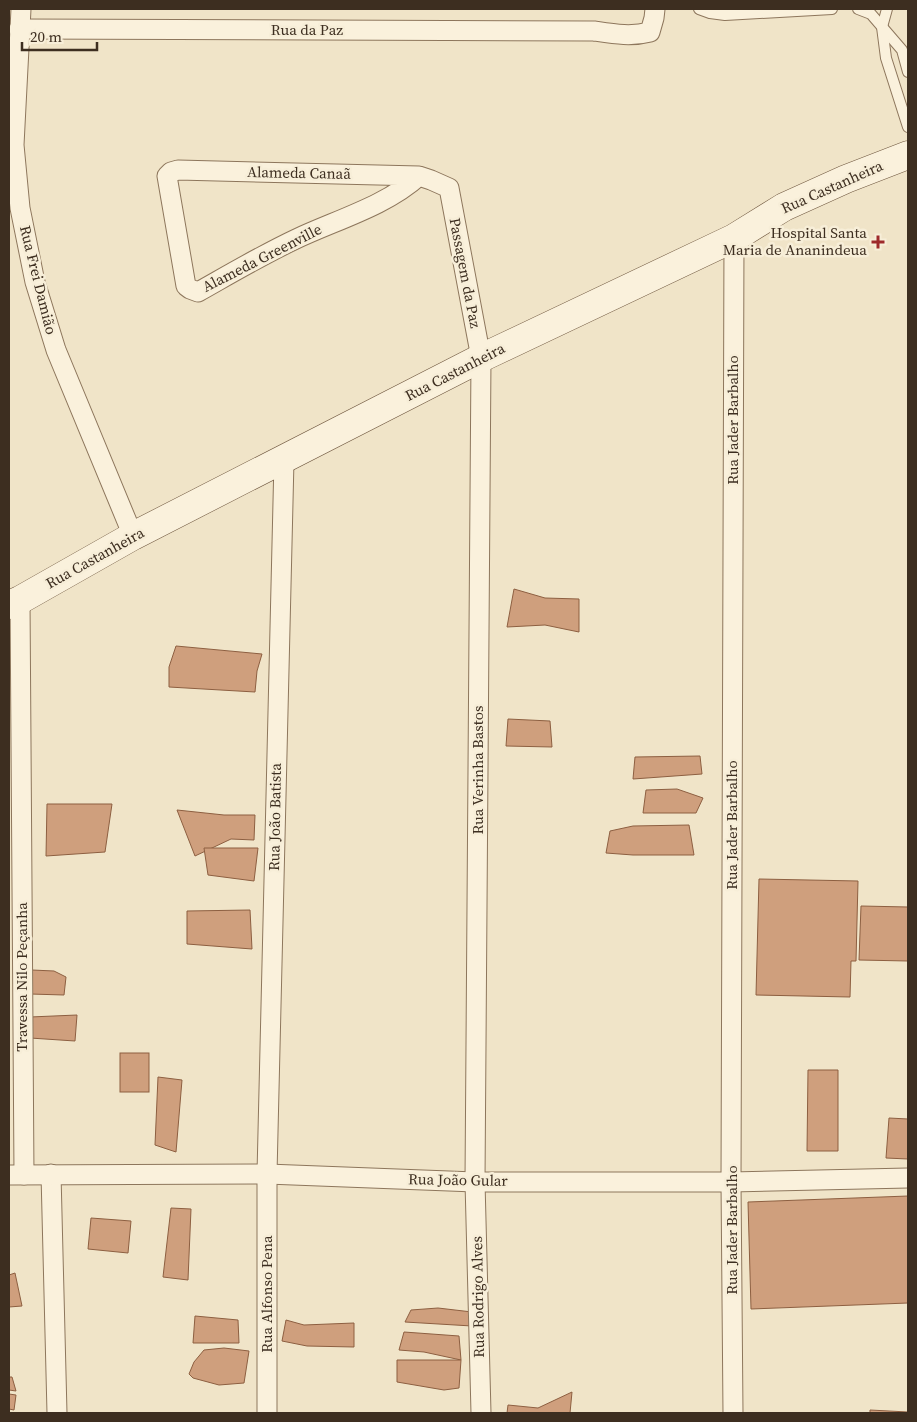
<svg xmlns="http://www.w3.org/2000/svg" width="917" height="1422" viewBox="0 0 917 1422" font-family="'Source Serif 4',serif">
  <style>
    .building { fill: #cf9f7d; stroke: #8d5f41 }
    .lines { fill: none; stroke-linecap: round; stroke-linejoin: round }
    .lane-casing { stroke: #8d765c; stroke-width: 12 }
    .street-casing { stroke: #8d765c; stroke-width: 21 }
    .secondary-casing { stroke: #6f573f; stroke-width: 29 }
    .lane { stroke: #faf1dc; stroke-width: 10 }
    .street { stroke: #faf1dc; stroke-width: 19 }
    .secondary { stroke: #faf1dc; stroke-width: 28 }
    .poi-dot { fill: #9e2a2b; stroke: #f7eed8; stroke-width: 2 }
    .labels { text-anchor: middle; stroke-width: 5; stroke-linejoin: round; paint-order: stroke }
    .street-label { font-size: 15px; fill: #3d2e20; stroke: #f7eed8 }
    .poi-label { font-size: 15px; fill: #3d2e20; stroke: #f7eed8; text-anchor: end }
  </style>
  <rect width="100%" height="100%" fill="#f0e4c8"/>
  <g class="building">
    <polygon points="514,589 545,598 579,599 579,632 545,625 507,627"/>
    <polygon points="176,646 262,654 257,671 255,692 169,687 169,667"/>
    <polygon points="508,719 550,721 552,747 506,746"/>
    <polygon points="700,756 702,774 633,779 635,757"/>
    <polygon points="677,789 703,798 696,813 643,813 646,790"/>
    <polygon points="47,804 112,804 105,852 46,856"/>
    <polygon points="177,810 224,815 255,815 254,840 231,839 195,856"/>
    <polygon points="689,825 694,855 633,855 606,853 610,831 633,826"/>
    <polygon points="204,848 258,848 254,881 208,875"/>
    <polygon points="759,879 858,881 856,961 851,961 850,997 756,995"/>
    <polygon points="861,906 908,907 908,961 859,960"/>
    <polygon points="250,910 252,949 187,944 187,911"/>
    <polygon points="32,970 54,971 66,977 64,995 30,994"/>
    <polygon points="77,1015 75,1041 30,1038 30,1017"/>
    <rect x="120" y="1053" width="29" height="39"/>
    <polygon points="808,1070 838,1070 838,1151 807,1151"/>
    <polygon points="158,1077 182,1080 176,1152 155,1145"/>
    <polygon points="889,1118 908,1119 908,1159 886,1158"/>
    <polygon points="908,1196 908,1303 751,1309 748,1202"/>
    <polygon points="171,1208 191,1209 188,1280 163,1277"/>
    <polygon points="91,1218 131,1221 128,1253 88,1249"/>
    <polygon points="15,1273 22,1306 9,1307 9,1275"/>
    <polygon points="438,1308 472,1312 472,1326 405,1322 411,1310"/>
    <polygon points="195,1316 238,1320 239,1343 193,1343"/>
    <polygon points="286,1320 304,1325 354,1323 354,1347 307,1346 282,1341"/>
    <polygon points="404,1332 459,1336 461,1360 424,1352 399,1350"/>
    <polygon points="224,1348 249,1351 244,1383 219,1385 193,1378 189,1374 194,1362 204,1350"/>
    <polygon points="397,1360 461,1360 459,1388 444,1390 397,1382"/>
    <polygon points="9,1377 12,1377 16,1391 9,1390"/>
    <polygon points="572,1392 570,1413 507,1413 508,1405 538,1408"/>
    <polygon points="9,1394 16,1395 14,1410 9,1409"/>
    <polygon points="870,1410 908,1412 908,1413 870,1413"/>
  </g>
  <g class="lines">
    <g class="lane-casing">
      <g id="lane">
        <polyline points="699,9 710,13 725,15 832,9"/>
        <polyline points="858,9 871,14 902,50 908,72"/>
        <polyline points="887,9 882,27 886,58 908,127"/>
      </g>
    </g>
    <g class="street-casing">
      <g id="street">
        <polyline points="21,9 14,145 20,208 35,282 56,350 133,536"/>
        <path d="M19,29L594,31C614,34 631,37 650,32L654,18L655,9"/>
        <path d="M419,176L178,170L171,172L167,176L186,286L190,289L198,292C230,274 262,255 296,239C336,220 386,206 419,176L431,180L449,188L481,358L475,1182L481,1413"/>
        <polyline points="20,600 24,1175"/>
        <polyline points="51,1174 57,1413"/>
        <polyline points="9,1175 267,1174 475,1182 731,1182 908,1178"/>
        <polyline points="267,1413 267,1174 284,460"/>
        <polyline points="733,1413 731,1182 734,238"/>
      </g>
    </g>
    <g class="secondary-casing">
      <polyline id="secondary" points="9,605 20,600 133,536 481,358 734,238 784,207 846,179 908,155"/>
    </g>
    <use href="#lane" class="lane"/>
    <use href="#street" class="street"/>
    <use href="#secondary" class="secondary"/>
  </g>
  <path class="poi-dot" d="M875.5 234.5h5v5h5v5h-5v5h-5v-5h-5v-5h5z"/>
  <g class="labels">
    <g class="street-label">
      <text x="307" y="35">Rua da Paz</text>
      <text transform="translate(299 173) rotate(1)" y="5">Alameda Canaã</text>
      <text transform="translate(832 187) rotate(-24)" y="5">Rua Castanheira</text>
      <text transform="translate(262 258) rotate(-27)" y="5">Alameda Greenville</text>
      <text transform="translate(465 273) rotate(79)" y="5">Passagem da Paz</text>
      <text transform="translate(38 280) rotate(76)" y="5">Rua Frei Damião</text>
      <text transform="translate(455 372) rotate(-27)" y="5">Rua Castanheira</text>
      <text transform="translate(733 420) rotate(-90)" y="5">Rua Jader Barbalho</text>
      <text transform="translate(95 558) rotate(-29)" y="5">Rua Castanheira</text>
      <text transform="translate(478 770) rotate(-90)" y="5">Rua Verinha Bastos</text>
      <text transform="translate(275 817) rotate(-89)" y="5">Rua João Batista</text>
      <text transform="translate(732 825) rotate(-90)" y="5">Rua Jader Barbalho</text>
      <text transform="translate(22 977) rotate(-90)" y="5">Travessa Nilo Peçanha</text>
      <text transform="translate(458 1180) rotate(1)" y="5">Rua João Gular</text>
      <text transform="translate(732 1230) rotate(-90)" y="5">Rua Jader Barbalho</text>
      <text transform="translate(267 1294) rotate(-90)" y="5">Rua Alfonso Pena</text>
      <text transform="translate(478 1297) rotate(-91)" y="5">Rua Rodrigo Alves</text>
    </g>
    <g class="poi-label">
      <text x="867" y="238">Hospital Santa<tspan x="867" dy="17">Maria de Ananindeua</tspan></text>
    </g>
  </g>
  <rect width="917" height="1422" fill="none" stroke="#3d2e20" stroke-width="20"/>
  <path d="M22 42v8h75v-8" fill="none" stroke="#3d2e20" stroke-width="2.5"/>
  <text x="30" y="42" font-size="15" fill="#3d2e20" stroke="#f7eed8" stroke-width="4" paint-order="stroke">20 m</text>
</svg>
